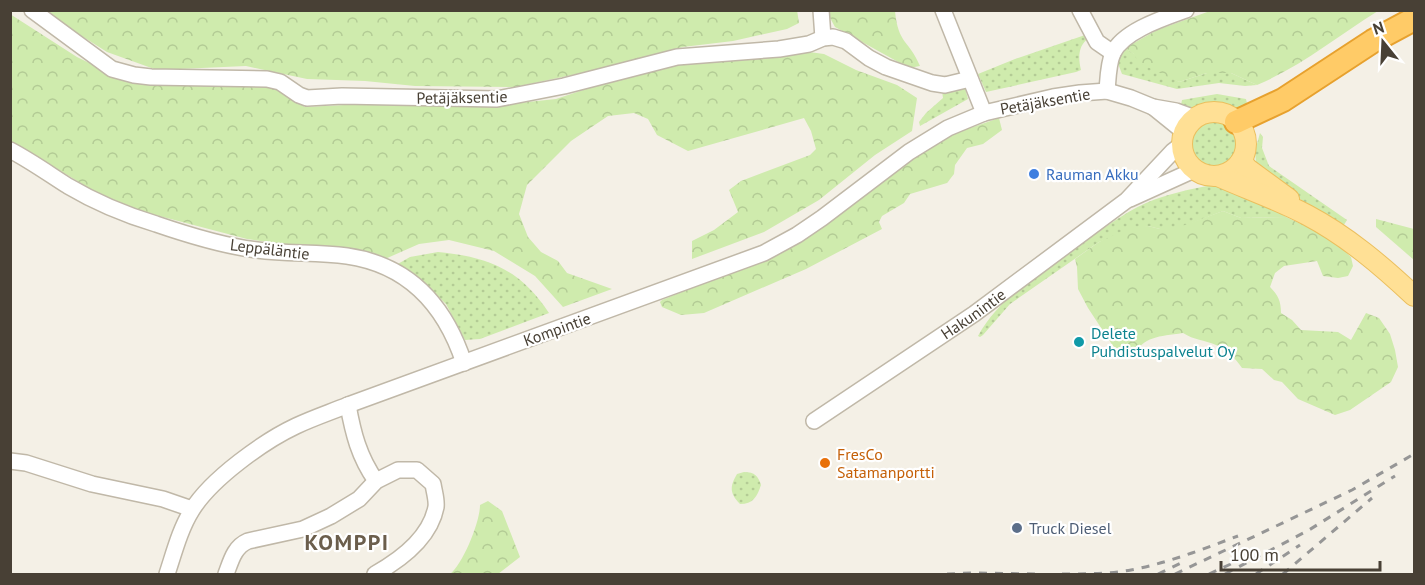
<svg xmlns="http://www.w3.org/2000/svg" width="1425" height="585" viewBox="0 0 1425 585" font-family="'PT Sans',sans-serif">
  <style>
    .grass { fill: url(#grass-dots) }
    .forest { fill: url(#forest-crowns) }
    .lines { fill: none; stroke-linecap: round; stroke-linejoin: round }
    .minor-casing { stroke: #c0b8a8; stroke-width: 18 }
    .major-casing { stroke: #ebbf5e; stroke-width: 22 }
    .highway-casing { stroke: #e7a12e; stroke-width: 26 }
    .minor { stroke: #fff; stroke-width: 15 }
    .major { stroke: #ffe095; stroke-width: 20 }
    .highway { stroke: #ffcb67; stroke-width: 22 }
    .rail { stroke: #969696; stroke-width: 3; stroke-dasharray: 8 8; stroke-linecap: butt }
    .shop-dot { fill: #3f7fe0; stroke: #fff; stroke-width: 2 }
    .culture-dot { fill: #0f9aa8; stroke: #fff; stroke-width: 2 }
    .food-dot { fill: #e8710a; stroke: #fff; stroke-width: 2 }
    .service-dot { fill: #5c6f8a; stroke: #fff; stroke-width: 2 }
    .labels { text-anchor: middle; stroke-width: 4.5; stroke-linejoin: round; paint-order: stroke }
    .street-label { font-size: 16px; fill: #484035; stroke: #fff }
    .shop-label { font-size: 16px; fill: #366cbe; stroke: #fff; text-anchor: start }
    .culture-label { font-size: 16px; fill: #0d838f; stroke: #fff; text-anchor: start }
    .food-label { font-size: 16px; fill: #c56008; stroke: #fff; text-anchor: start }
    .service-label { font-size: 16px; fill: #4e5e75; stroke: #fff; text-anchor: start }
    .district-label { font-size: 22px; font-weight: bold; letter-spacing: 1.5px; fill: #6b5e4c; stroke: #fff }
  </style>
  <defs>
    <pattern id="grass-dots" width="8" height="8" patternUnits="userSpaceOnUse" patternTransform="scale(1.5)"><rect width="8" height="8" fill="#cfebad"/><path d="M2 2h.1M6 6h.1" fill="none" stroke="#b3cb95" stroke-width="1.8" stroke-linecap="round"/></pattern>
    <pattern id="forest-crowns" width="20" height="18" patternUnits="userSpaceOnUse" patternTransform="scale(1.5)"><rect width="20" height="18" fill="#cfebad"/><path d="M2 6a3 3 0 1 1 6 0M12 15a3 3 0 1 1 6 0" fill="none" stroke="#b3cb95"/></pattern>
  </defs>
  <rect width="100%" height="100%" fill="#f4f0e6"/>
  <g class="grass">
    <path d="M1088,34L1089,38C1078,45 1078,58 1081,70L1076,72L986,92L978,74L1015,59Z"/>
    <polygon points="1125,48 1179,82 1207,73 1231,73 1257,85 1245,86 1219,83 1177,89 1122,74 1117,61"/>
    <polygon points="965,88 968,99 920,126 919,122 926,113 943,98 942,91"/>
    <path d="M1217,94L1246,99L1248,108C1235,111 1223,105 1209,105C1199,105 1191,110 1181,105L1182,100Z"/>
    <circle cx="1215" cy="145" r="24"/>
    <polygon points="1260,133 1263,137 1262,148 1269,166 1347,220 1342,228 1281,186 1256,163 1255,151"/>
    <path d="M1213,185L1257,198L1286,217L1241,218L1223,211L1174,230L1160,229L1148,226L1099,242L1010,304L983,335L980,337L978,336C1000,296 1043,270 1080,245C1101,230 1122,214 1146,203C1167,194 1190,189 1213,185Z"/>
    <path d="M438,252C488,257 520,269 549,313L480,339L465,340L446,304L415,275L396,265L410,257Z"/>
    <path d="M744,472C755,472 758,476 761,485C757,497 753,504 740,504C729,493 730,486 737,474Z"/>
  </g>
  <g class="forest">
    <polygon points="797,10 799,23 787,29 733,41 683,47 605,68 515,87 415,86 365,81 307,79 246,66 157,70 107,52 42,11"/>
    <path d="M829,11H895C898,44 909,40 920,66L909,68L835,27L829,16Z"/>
    <path d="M1210,11H1378C1338,36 1300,67 1257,85L1231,73H1207L1179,82L1139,63L1134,54L1125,48L1157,30Z"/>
    <polygon points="10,14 77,57 112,74 260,84 277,89 305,107 403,102 464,107 518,103 556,99 625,76 681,63 787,49 824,54 856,70 897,85 917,98 912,131 875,155 819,200 764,232 692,259 692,241 714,230 738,212 729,190 741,181 810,155 816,149 811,131 804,118 688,151 657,135 648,119 634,113 608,116 571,141 527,185 519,214 528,237 541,252 558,261 567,273 612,289 563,307 535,276 494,251 449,240 419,244 385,259 247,239 144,212 97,193 11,141"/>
    <polygon points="999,118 1002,130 983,144 967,148 955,165 954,174 947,183 910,194 904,203 882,216 879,222 882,229 806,269 704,313 681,315 662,307 660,302 662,300 784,250 833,219 920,153 953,134"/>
    <path d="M1223,211L1241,218L1286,217L1312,229L1338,245L1351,257L1353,266L1348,276L1338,278L1323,276L1317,261L1284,266L1275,273L1270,287C1278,295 1281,301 1281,313L1292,320L1301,330L1338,332L1351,340L1366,313L1379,318L1390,334L1395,350L1398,367L1391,382L1350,410L1335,415L1298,399L1282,382L1274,380L1262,369L1242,368C1235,358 1227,349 1216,345C1204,340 1194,340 1183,333C1158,337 1145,335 1131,358L1113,346L1088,308L1078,289L1077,267L1075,259L1099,242L1131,227L1148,226L1160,229H1174Z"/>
    <polygon points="1376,219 1414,229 1414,260 1376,227"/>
    <path d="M488,501L502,511L520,557L498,574H450C463,564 480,522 480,505Z"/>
  </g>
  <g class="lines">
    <g class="minor-casing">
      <g id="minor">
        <polyline points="32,10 112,69 134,75 151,77 267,79 280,82 299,95 307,98 342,96 497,99 564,86 677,57 779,49 809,44 823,38 833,37 846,41 869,58 886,67 932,83 945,85 970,79"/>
        <polyline points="821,10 823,38"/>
        <polyline points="943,10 984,113"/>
        <polyline points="1080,10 1097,42 1113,53"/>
        <path d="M1107,91C1108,80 1108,64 1113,53C1123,31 1164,18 1186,10"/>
        <polyline points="1153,107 1184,132"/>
        <path d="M10,150C31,161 49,174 68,186C95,202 126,215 156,224C188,235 223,246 257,250C287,254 317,252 347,256C409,265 445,305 464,363"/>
        <polyline points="1130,199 1194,170"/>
        <path d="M348,405C353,433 359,457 376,481"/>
        <path id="s1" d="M814,421L974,314L1127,200L1173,151L1181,145"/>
        <polyline points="10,461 26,463 92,484 163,499 192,509"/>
        <path d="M167,574C174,553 180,529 192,510C211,479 264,441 296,426C313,418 331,412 348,405L764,253L797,235L822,218L909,152L948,128L984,113L1053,97L1080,93L1107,91L1131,98L1153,107L1176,111L1195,118"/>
        <path d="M226,574C231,561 234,547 248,541L303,529L331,516L359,499L376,481L398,470H417L433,484C434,491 437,500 436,507C430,538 400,560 375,574"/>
      </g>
    </g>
    <g class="major-casing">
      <g id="major">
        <circle cx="1214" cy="144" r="32"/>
        <polyline points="1241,161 1248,169 1289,199"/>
        <path d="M1218,176C1247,189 1279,200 1307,215C1347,236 1382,266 1414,296"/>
      </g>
    </g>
    <g class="highway-casing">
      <polyline id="highway" points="1236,122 1283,100 1373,41 1414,19"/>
    </g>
    <use href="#minor" class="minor"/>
    <use href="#major" class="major"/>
    <use href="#highway" class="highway"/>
    <g class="rail">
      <polyline points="947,574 972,573 1035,574"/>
      <path d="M1062,574C1085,574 1108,574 1131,570C1168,563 1203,549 1238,536"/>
      <polyline points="1158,574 1181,563"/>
      <polyline points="1175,574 1352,490 1414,454"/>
      <polyline points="1209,574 1233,563"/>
      <polyline points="1225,574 1309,530 1395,476"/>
      <polyline points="1256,574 1300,545"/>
      <polyline points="1283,574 1372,498"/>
    </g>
  </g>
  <circle class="shop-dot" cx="1034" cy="174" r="6"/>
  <circle class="culture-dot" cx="1079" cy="342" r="6"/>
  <circle class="food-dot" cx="825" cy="463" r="6"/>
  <circle class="service-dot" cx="1017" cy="528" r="6"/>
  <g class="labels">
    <g class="street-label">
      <text transform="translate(462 97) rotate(-1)" y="6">Petäjäksentie</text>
      <text transform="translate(1045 101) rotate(-10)" y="6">Petäjäksentie</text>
      <text transform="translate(270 249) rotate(7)" y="6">Leppäläntie</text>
      <text dy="6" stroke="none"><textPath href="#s1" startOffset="192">Hakunintie</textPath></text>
      <text transform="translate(557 329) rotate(-20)" y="6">Kompintie</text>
    </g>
    <g class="shop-label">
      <text x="1046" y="180">Rauman Akku</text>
    </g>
    <g class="culture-label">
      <text x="1091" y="339">Delete<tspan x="1091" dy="18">Puhdistuspalvelut Oy</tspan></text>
    </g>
    <g class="food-label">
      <text x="837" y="460">FresCo<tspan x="837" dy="18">Satamanportti</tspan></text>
    </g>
    <g class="service-label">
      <text x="1029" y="534">Truck Diesel</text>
    </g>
    <g class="district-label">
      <text x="347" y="550">KOMPPI</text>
    </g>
  </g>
  <rect width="1425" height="585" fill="none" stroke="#484035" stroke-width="24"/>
  <g transform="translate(1383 42) rotate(342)" stroke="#ffffff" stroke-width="4.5" paint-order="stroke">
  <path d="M0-4.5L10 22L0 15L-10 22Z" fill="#484035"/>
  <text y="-9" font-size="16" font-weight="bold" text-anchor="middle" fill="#484035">N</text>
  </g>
  <path d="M1221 561v9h159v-9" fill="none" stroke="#484035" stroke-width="3"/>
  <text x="1230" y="561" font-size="18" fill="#484035" stroke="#ffffff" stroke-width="4.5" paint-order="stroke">100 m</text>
</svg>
